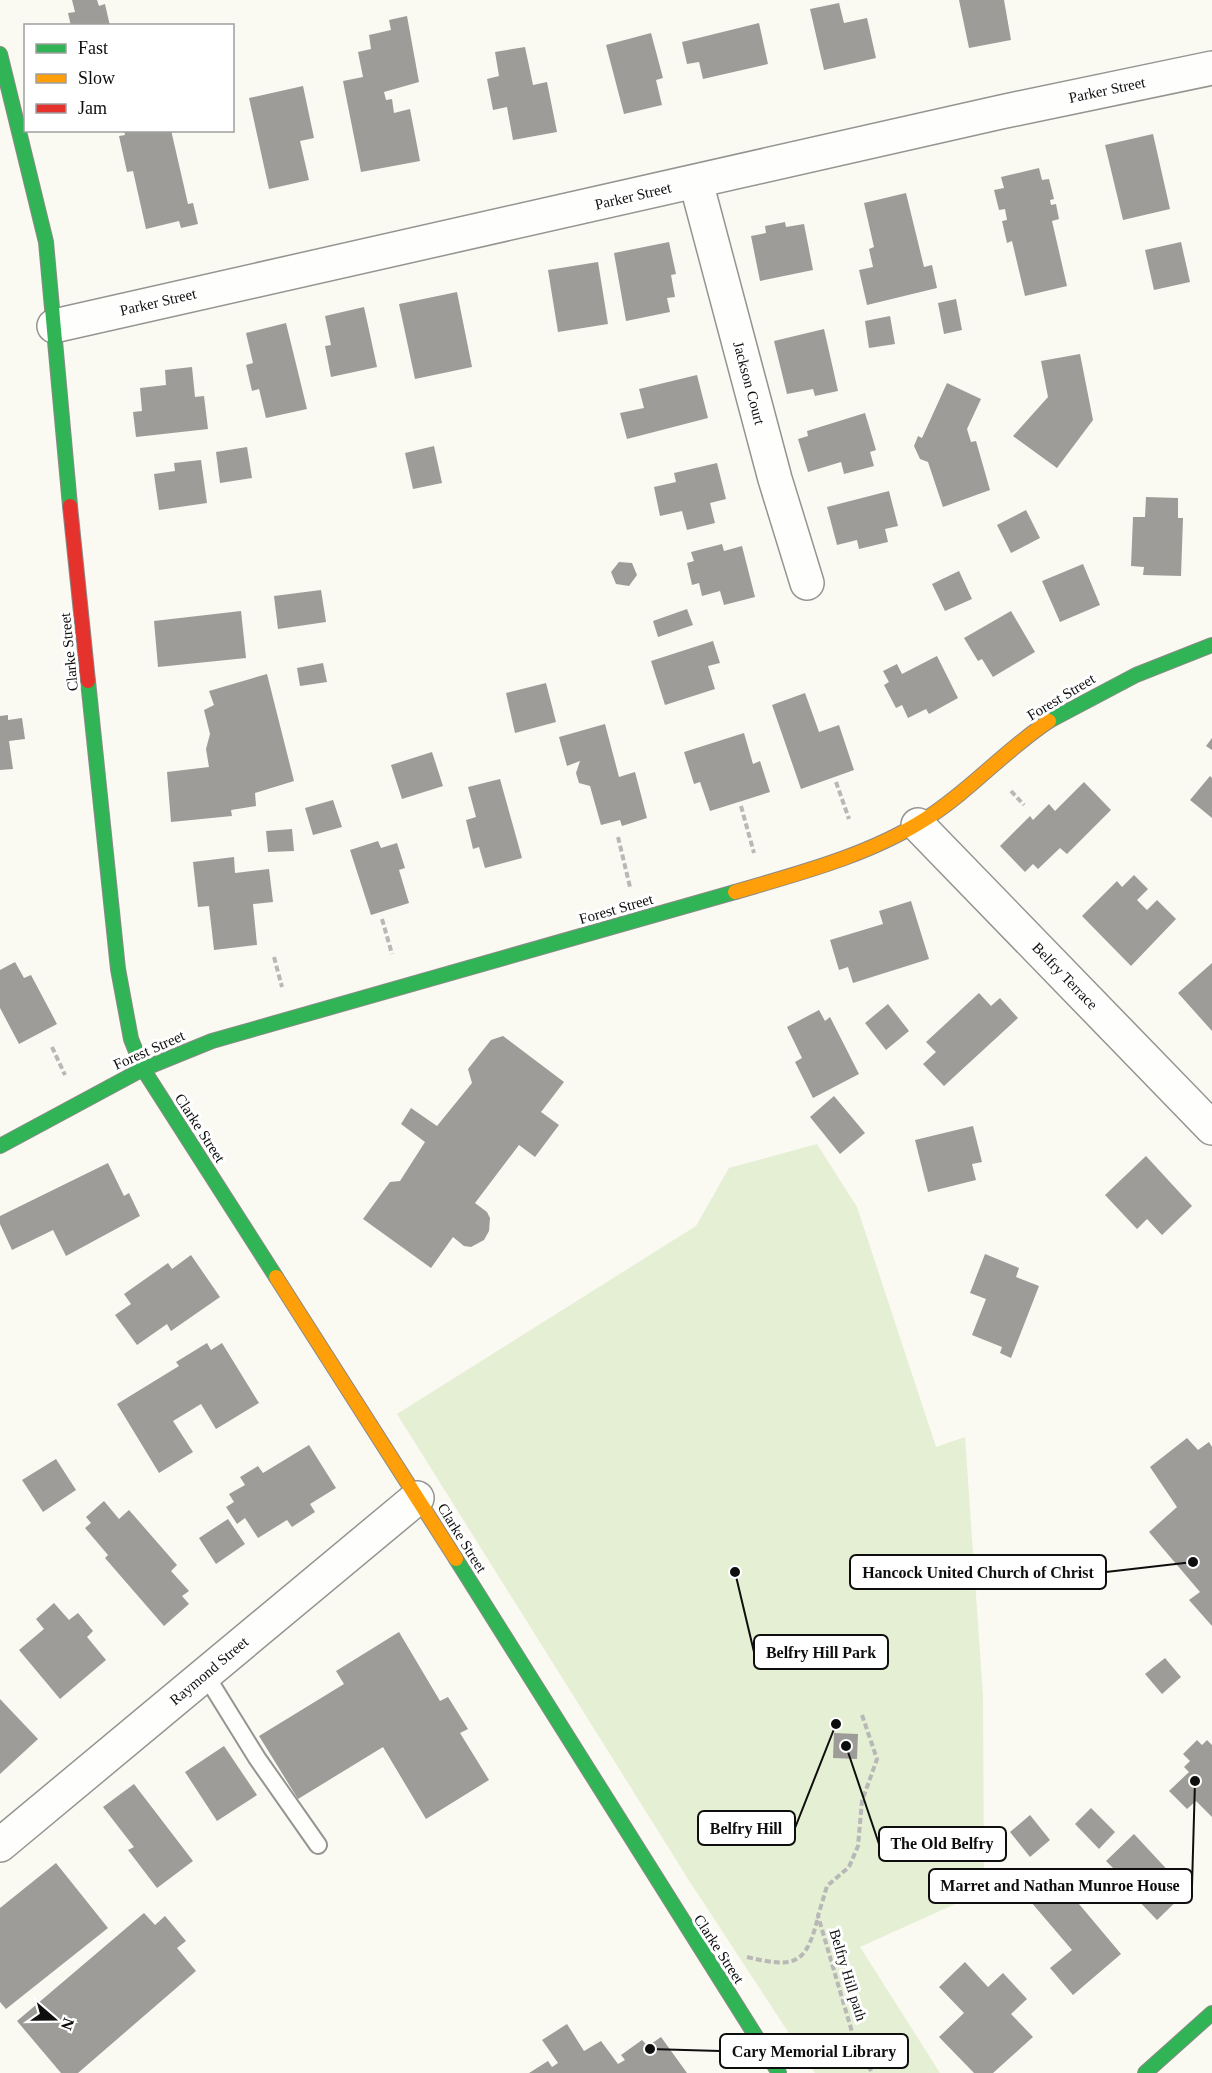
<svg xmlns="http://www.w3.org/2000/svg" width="1212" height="2073" viewBox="0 0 1212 2073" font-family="Georgia,serif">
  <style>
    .green { fill: #e5efd4 }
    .building { fill: #9e9c98 }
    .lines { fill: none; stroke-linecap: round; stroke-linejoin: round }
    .lane-casing { stroke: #949491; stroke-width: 20 }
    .street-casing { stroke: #949491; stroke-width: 36 }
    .fast-casing { stroke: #8b8a87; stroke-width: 16 }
    .slow-casing { stroke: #8b8a87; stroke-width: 16 }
    .jam-casing { stroke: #8b8a87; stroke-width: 16 }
    .path { stroke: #b8b8b6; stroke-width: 4; stroke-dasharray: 6 3; stroke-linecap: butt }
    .lane { stroke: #fefefd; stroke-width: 16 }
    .street { stroke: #fefefd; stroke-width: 33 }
    .fast { stroke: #30b455; stroke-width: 14 }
    .slow { stroke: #ff9f0a; stroke-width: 14 }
    .jam { stroke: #e5322d; stroke-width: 14 }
    .labels { text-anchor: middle; stroke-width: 6; stroke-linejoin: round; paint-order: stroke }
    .street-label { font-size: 15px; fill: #0e0e0e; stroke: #fff }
    .leader { fill: none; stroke: #0e0e0e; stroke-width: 2 }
    .callout-dot { fill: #0e0e0e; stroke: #fff; stroke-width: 2 }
    .callout { fill: #fff; stroke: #0e0e0e; stroke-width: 2 }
    .callout-label { font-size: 16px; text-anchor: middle; font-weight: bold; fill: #0e0e0e }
  </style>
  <rect width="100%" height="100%" fill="#faf9f2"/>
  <polygon class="green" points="817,1144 857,1207 936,1447 965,1437 983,1696 984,1891 860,1947 940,2073 815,2073 690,1882 397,1414 696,1226 729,1168"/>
  <g class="building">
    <polygon points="72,0 97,0 99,6 105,4 110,26 71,26 68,13 75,12"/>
    <polygon points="959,0 1004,0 1011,40 969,48"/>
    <polygon points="839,3 844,23 867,18 876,58 824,70 810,9"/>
    <polygon points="407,16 419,82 384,92 386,100 392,99 394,113 410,109 420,161 361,172 343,81 363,77 358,52 371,49 369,35 391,30 389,20"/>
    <polygon points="759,23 768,64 703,79 699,62 687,64 682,42"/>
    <polygon points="651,33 663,78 656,80 662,105 624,114 606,45"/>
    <polygon points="525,47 533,85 547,82 557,132 513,140 507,107 493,110 487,79 499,76 495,52"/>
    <polygon points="303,86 314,138 300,141 309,180 269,189 249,98"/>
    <polygon points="124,130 171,130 188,204 193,203 198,224 181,228 179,221 146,229 133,171 127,172 119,136 125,135"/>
    <polygon points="1153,134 1170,209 1123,220 1105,145"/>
    <polygon points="1039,168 1042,180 1049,179 1054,199 1050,200 1051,205 1056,204 1059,219 1052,221 1067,286 1025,296 1012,241 1007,243 1002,221 1007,220 1005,209 999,210 994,190 1004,188 1001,177"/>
    <polygon points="906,193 924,267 932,265 937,288 867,305 859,270 873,267 869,249 874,247 864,203"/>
    <polygon points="785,222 786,227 804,224 813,270 760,281 751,236 766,233 765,226"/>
    <polygon points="669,242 676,274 671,275 675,297 667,298 670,312 626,321 614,253"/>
    <polygon points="1181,242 1190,282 1154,290 1145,250"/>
    <polygon points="598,262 608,324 558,332 548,270"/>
    <polygon points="457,292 472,367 415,379 399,304"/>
    <polygon points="956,299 962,330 944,334 938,303"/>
    <polygon points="364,307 377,367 331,377 325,346 331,345 325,316"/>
    <polygon points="890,316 895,344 869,348 865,321"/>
    <polygon points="286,323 307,409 266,418 259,389 252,391 246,365 253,363 246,333"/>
    <polygon points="824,329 838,391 815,396 813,389 787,394 774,341"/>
    <polygon points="1080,354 1093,420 1057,468 1013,436 1048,397 1041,361"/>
    <polygon points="192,367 195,397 204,396 208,429 136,437 133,412 142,411 140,388 166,385 165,370"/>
    <polygon points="697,375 708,418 627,439 620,413 644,408 639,389"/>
    <polygon points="947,383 981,399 967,429 971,442 976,441 990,490 943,507 928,462 920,459 914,446 918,436 922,438"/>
    <polygon points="865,413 876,450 870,452 874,466 844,474 841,462 808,472 798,439 808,436 807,431"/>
    <polygon points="434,446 442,483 413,489 405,453"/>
    <polygon points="247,447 252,478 220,483 216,452"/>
    <polygon points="201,460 207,503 159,510 154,474 175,471 174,463"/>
    <polygon points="717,463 726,499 710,503 715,523 687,530 682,511 660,516 654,487 676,482 674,473"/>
    <polygon points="889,491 898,526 885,529 888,542 859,549 857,540 837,545 827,507"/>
    <polygon points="1146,497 1178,498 1178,518 1183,518 1181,576 1143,575 1144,567 1131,566 1133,517 1145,517"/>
    <polygon points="1026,510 1040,538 1011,553 997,525"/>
    <polygon points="722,544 724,551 742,546 755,597 724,605 720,591 702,596 699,583 692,585 687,563 694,561 691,552"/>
    <polygon points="619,562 632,563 637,575 629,586 616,584 611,572"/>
    <polygon points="1083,564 1100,605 1060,622 1042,581"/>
    <polygon points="959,571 972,599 945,611 932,584"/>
    <polygon points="321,590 326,622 278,629 274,596"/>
    <polygon points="687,609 693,625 658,637 653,621"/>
    <polygon points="241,611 246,658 158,667 154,621"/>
    <polygon points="1011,611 1035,652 993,677 982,659 978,661 964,638"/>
    <polygon points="713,641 720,663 708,666 715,689 665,705 651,661"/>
    <polygon points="937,656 958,698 929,714 926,709 908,718 902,705 896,708 884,685 889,682 883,671 897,664 902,674"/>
    <polygon points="323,663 327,682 300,686 297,668"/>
    <polygon points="267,674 294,781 255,793 256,806 231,810 232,816 171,822 167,772 209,767 206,749 210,734 204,710 214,705 209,691"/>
    <polygon points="546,683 556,722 515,733 506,693"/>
    <polygon points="805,693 819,732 839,725 854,770 801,789 772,705"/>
    <polygon points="8,715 8,720 22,718 25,739 9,741 13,769 0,770 0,716"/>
    <polygon points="605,724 619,777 635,772 647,818 622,826 620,820 601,825 590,786 579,783 576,773 580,761 567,766 559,737"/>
    <polygon points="744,733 753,764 760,761 770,792 710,811 700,782 694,784 684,752"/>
    <polygon points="1212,738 1212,750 1206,746"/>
    <polygon points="432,752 443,786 402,799 391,765"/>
    <polygon points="1210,776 1212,778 1212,818 1190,800"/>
    <polygon points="500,779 522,858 485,868 479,847 473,849 466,820 476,817 468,787"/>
    <polygon points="1084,782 1111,810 1067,854 1060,848 1038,869 1033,864 1025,872 1000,846 1030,816 1033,820 1049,804 1055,811"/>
    <polygon points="333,800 342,827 313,835 305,808"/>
    <polygon points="292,829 294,851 268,852 266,831"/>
    <polygon points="378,841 381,848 397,843 405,868 399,870 409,903 371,915 350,850"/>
    <polygon points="234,857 235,873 269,869 273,902 253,904 257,945 214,950 209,906 198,907 193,862"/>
    <polygon points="1134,875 1148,889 1137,900 1147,910 1157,900 1176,919 1131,966 1082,916 1117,881 1122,887"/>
    <polygon points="911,901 929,959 853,983 848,967 839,970 830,940 883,924 879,911"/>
    <polygon points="15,962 24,978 31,975 57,1024 19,1044 0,1008 0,970"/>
    <polygon points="1212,963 1212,1031 1178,993"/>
    <polygon points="979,993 991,1006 1000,998 1018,1018 944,1086 923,1064 936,1052 926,1042"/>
    <polygon points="888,1004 909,1031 886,1050 865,1023"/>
    <polygon points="819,1010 825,1021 830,1017 859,1074 813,1098 795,1062 802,1058 787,1027"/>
    <polygon points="503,1036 564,1082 541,1112 559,1125 535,1157 519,1145 475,1203 487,1212 490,1218 489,1231 484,1240 471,1247 464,1246 453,1237 431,1268 363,1219 390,1182 400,1181 425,1142 401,1124 411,1108 437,1126 472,1083 468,1069 491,1040"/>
    <polygon points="834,1096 865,1133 840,1154 810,1117"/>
    <polygon points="973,1126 982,1162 972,1164 976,1180 928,1192 915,1140"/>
    <polygon points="1146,1156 1192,1206 1162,1235 1147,1219 1137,1229 1105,1195"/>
    <polygon points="108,1163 124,1196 129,1193 140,1216 66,1256 53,1230 12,1250 0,1224 0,1216"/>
    <polygon points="985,1254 1019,1268 1016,1277 1039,1286 1011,1358 1000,1353 1002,1347 972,1335 986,1299 970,1293"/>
    <polygon points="191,1255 220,1297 171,1331 167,1324 137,1345 115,1315 131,1304 124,1294 168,1263 172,1269"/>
    <polygon points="207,1343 211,1350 222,1343 259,1403 216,1429 201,1404 173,1421 193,1452 159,1473 117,1404 179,1366 176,1362"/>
    <polygon points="1187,1438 1198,1450 1209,1442 1212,1447 1212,1626 1189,1600 1200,1592 1149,1532 1177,1507 1150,1467"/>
    <polygon points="309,1445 336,1488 310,1504 315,1512 292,1527 287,1520 258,1538 245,1518 237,1524 226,1507 234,1502 229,1494 245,1485 240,1477 258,1466 263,1473"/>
    <polygon points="56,1459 76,1490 43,1512 22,1480"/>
    <polygon points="104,1501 119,1519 129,1510 177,1565 171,1571 189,1591 182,1596 189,1604 164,1626 105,1558 108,1555 85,1528 91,1523 86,1517"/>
    <polygon points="228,1519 245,1544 216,1564 199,1538"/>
    <polygon points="54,1603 69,1620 78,1613 93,1631 87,1637 106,1660 60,1699 19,1650 44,1629 36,1619"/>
    <polygon points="399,1632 440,1701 448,1697 468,1729 460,1733 489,1780 426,1819 383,1747 298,1799 259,1736 344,1684 336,1671"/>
    <polygon points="1165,1658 1181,1677 1162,1694 1145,1674"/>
    <polygon points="0,1699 38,1739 0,1774"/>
    <polygon points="834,1733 858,1734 857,1759 833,1758"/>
    <polygon points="1197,1740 1202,1745 1207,1740 1212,1745 1212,1817 1196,1801 1187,1809 1169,1791 1189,1772 1184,1767 1190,1761 1183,1754"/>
    <polygon points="224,1746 257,1795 217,1821 185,1772"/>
    <polygon points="134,1784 193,1861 157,1888 128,1850 134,1847 103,1807"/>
    <polygon points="1091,1808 1115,1832 1099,1849 1075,1824"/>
    <polygon points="1030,1815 1050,1840 1030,1857 1010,1832"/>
    <polygon points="1134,1834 1187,1891 1157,1920 1135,1897 1128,1904 1115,1891 1126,1881 1106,1861"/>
    <polygon points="56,1863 108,1928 6,2009 0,2002 0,1908"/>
    <polygon points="1058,1879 1121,1954 1073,1995 1050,1968 1072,1950 1031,1902"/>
    <polygon points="144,1913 155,1925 165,1916 186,1941 177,1948 196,1971 78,2073 61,2073 17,2021"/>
    <polygon points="965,1962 988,1987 1003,1973 1027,1999 1011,2014 1033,2037 993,2073 974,2073 939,2037 964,2013 939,1987"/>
    <polygon points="567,2024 584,2051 601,2041 618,2064 625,2060 621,2055 642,2040 648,2046 661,2037 687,2073 529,2073 548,2061 552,2067 558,2063 542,2040"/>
  </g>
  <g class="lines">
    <g class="lane-casing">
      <polyline id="lane" points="205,1674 257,1758 318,1845"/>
    </g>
    <g class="street-casing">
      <g id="street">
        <polyline points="696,182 775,479 807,583"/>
        <polyline points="54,326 1001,112 1212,68"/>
        <polyline points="918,825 1212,1128"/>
        <polyline points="0,1845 417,1498"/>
      </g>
    </g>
    <g class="fast-casing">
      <g id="fast">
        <polyline points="0,54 46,242 70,506"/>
        <polyline points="88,681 118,969 131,1039 143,1069 276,1277"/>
        <polyline points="1049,721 1136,675 1212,645"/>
        <polyline points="0,1146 143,1069 212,1041 735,892"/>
        <polyline points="456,1559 779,2073"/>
        <polyline points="1145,2073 1212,2013"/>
      </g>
    </g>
    <g class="slow-casing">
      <g id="slow">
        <path d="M735,892C800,873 870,855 927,818C971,790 1005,750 1049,721"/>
        <polyline points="276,1277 456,1559"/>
      </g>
    </g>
    <g class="jam-casing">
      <polyline id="jam" points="70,506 88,681"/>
    </g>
    <g class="path">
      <polyline points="836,782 849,819"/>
      <polyline points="1011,791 1024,805"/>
      <polyline points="741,806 754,853"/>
      <polyline points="618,837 630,887"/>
      <polyline points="382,919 392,954"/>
      <polyline points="274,957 282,987"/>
      <polyline points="52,1047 65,1075"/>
      <polyline points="862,1715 877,1759 862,1801 858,1846 849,1867 827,1886 818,1916 852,2032 872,2073"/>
      <path d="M747,1957C794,1968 806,1966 818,1917"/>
    </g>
    <use href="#lane" class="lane"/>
    <use href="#street" class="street"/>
    <use href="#fast" class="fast"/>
    <use href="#slow" class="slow"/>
    <use href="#jam" class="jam"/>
  </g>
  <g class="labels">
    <g class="street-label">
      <text transform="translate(1107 90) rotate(-12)" y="5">Parker Street</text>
      <text transform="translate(633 196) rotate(-13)" y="5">Parker Street</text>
      <text transform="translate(158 302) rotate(-13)" y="5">Parker Street</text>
      <text transform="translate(749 383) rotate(75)" y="5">Jackson Court</text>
      <text transform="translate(69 652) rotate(-96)" y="5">Clarke Street</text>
      <text transform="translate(1061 697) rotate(-31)" y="5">Forest Street</text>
      <text transform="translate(616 909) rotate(-16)" y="5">Forest Street</text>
      <text transform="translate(1065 976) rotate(46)" y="5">Belfry Terrace</text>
      <text transform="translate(149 1050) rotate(-24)" y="5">Forest Street</text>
      <text transform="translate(200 1128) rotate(57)" y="5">Clarke Street</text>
      <text transform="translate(462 1538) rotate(58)" y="5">Clarke Street</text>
      <text transform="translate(209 1671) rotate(-40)" y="5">Raymond Street</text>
      <text transform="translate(719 1949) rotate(57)" y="5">Clarke Street</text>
      <text transform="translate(848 1975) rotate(73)" y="5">Belfry Hill path</text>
    </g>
  </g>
  <path class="leader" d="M1193 1562L1106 1572M735 1572L754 1652M836 1724L795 1828M846 1746L879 1844M1195 1781L1192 1886M650 2049L720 2051"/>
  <g class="callout-dot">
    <circle cx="1193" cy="1562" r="6"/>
    <circle cx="735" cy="1572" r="6"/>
    <circle cx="836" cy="1724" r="6"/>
    <circle cx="846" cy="1746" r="6"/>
    <circle cx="1195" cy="1781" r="6"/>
    <circle cx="650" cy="2049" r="6"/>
  </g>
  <g class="callout">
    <rect x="850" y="1555" width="256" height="34" rx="6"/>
    <rect x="754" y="1635" width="134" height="34" rx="6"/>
    <rect x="698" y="1811" width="97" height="34" rx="6"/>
    <rect x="879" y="1827" width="127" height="34" rx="6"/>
    <rect x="929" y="1869" width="263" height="34" rx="6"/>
    <rect x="720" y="2034" width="188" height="34" rx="6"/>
  </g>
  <g class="callout-label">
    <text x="978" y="1578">Hancock United Church of Christ</text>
    <text x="821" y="1658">Belfry Hill Park</text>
    <text x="746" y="1834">Belfry Hill</text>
    <text x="942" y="1849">The Old Belfry</text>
    <text x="1060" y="1891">Marret and Nathan Munroe House</text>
    <text x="814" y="2057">Cary Memorial Library</text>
  </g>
  <rect x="24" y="24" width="210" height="108" fill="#ffffff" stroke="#9f9f9f" stroke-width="1.5"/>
  <rect x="36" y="44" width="30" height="9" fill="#30b455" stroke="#9f9f9f" stroke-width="1.5"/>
  <text x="78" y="54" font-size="18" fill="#0e0e0e">Fast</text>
  <rect x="36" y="74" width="30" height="9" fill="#ff9f0a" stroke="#9f9f9f" stroke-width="1.5"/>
  <text x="78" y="84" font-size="18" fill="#0e0e0e">Slow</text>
  <rect x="36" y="104" width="30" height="9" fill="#e5322d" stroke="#9f9f9f" stroke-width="1.5"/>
  <text x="78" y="114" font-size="18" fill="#0e0e0e">Jam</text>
  <g transform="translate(54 2019) rotate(110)" stroke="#ffffff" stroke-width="4.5" paint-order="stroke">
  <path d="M0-4.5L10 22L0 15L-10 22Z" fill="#0e0e0e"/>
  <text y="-9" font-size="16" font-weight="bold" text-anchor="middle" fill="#0e0e0e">N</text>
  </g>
</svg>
